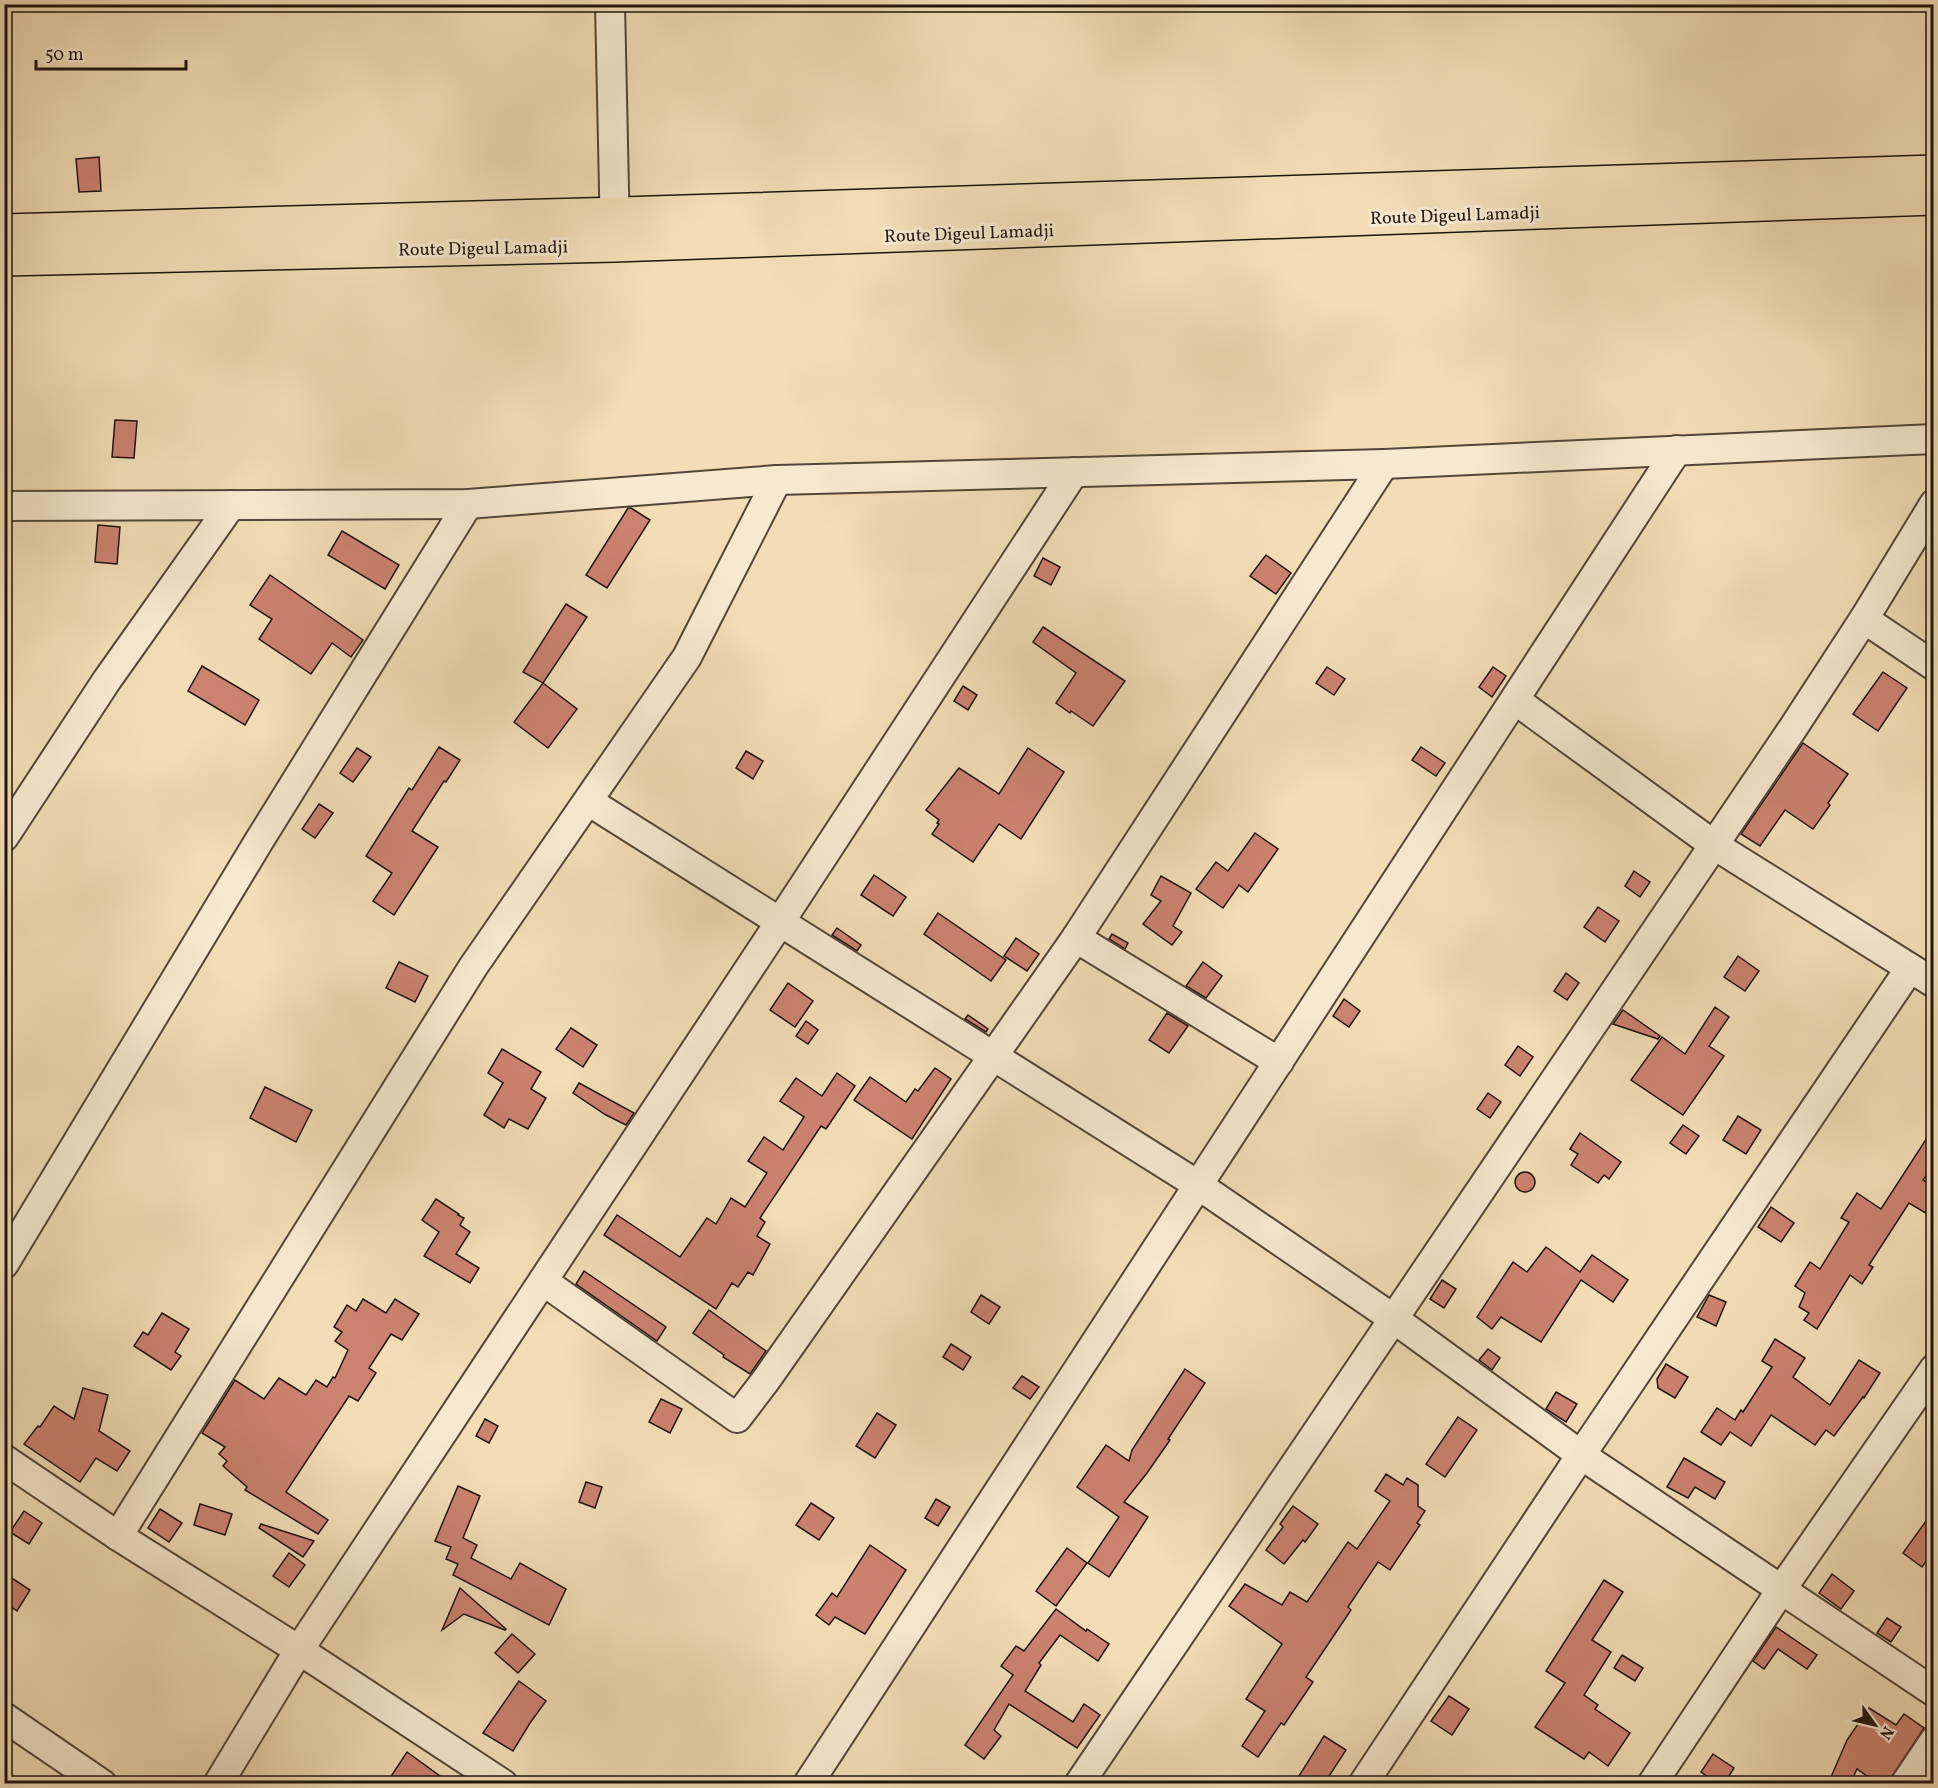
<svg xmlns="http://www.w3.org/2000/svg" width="1938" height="1788" viewBox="0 0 1938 1788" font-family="Vollkorn,serif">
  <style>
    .building { fill: #cc8270; stroke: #1e140e; stroke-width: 1.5 }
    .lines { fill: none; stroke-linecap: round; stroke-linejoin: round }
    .minor-casing { stroke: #534638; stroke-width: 32 }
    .major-casing { stroke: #1e140e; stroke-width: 36 }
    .minor { stroke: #f7e9d0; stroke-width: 28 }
    .major { stroke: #f2ddb6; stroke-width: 33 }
    .labels { text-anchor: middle; stroke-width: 6; stroke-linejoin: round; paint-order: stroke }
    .street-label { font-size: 18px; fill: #1e140e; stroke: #f7e9d0 }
  </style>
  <rect width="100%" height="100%" fill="#f2ddb6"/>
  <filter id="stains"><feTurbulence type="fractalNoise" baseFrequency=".00333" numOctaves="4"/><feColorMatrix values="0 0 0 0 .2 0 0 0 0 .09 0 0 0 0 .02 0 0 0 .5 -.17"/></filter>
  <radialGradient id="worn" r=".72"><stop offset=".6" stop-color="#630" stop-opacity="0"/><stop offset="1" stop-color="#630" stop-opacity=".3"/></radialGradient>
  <g class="building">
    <polygon points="99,157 101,191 79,192 76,159"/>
    <polygon points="115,420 137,421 134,458 112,457"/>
    <polygon points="628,508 631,508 650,520 607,588 586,575"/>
    <polygon points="98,525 120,527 117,564 95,562"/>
    <polygon points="342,531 399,565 385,589 328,555"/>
    <polygon points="1266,555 1291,573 1276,594 1250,576"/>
    <polygon points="1043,558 1060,567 1051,585 1034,576"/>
    <polygon points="270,575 363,640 351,657 332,643 311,674 259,639 272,619 250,605"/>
    <polygon points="566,604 587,617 543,683 523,672"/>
    <polygon points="1043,627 1125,681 1093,726 1071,711 1070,713 1056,703 1076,673 1033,642"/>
    <polygon points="202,666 259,700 245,725 188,691"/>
    <polygon points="1327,667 1345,679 1334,695 1316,683"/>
    <polygon points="1493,667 1506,676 1492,697 1479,687"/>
    <polygon points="1883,672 1907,688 1878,731 1853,714"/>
    <polygon points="543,683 577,709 548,748 514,722"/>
    <polygon points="963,686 977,695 968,710 954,701"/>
    <polygon points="1803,743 1848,774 1828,803 1830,805 1813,829 1785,810 1760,846 1741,834"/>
    <polygon points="439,747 460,760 446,782 444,781 412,831 438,847 394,915 373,901 392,873 366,856 409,788 412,790"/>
    <polygon points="1421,747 1445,763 1436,776 1412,760"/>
    <polygon points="357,748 371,757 353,782 340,773"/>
    <polygon points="1028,748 1064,772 1021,839 999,824 973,862 932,834 939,824 937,823 939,820 926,810 959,768 999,794"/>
    <polygon points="746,751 763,761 753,779 736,768"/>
    <polygon points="319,804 333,813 315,838 302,829"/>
    <polygon points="1255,833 1278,849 1248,892 1239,885 1223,908 1196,889 1216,862 1228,871"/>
    <polygon points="1634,871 1650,882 1640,897 1625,886"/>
    <polygon points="874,875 906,897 893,916 861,895"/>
    <polygon points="1161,876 1191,893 1173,926 1182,932 1172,945 1143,924 1161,901 1151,895"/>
    <polygon points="1598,907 1619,921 1605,942 1584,927"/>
    <polygon points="938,913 1006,960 991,981 924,934"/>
    <polygon points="837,928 861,945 857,951 832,935"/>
    <polygon points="1112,934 1128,943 1125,949 1109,939"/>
    <polygon points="1016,938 1039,954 1027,971 1004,956"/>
    <polygon points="1738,956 1759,971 1745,991 1724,977"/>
    <polygon points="399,962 428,976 415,1002 386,988"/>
    <polygon points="1203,962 1222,976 1206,998 1186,986"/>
    <polygon points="1566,973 1579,983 1567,1000 1554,991"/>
    <polygon points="788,983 813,1001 795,1027 770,1010"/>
    <polygon points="1344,999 1360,1011 1349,1027 1333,1016"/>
    <polygon points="1715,1007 1729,1017 1709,1046 1724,1056 1683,1115 1631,1080 1662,1037 1685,1054"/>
    <polygon points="1623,1010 1660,1036 1658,1039 1613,1024"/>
    <polygon points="1167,1013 1188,1026 1169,1053 1149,1040"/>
    <polygon points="968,1015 988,1029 986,1032 965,1019"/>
    <polygon points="806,1021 818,1030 808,1044 796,1036"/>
    <polygon points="571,1028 597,1045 583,1067 556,1049"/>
    <polygon points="1518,1046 1533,1057 1520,1076 1505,1065"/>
    <polygon points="502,1049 541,1072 531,1089 546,1098 528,1129 509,1119 504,1128 484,1115 503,1083 488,1073"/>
    <polygon points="935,1068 951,1079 912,1139 854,1100 870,1077 906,1102 915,1089 918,1091"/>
    <polygon points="837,1073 855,1086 826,1129 821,1126 760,1218 765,1222 757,1236 770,1244 753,1275 748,1272 738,1287 732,1283 716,1309 604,1235 617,1215 680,1257 707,1218 716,1224 731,1198 745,1207 767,1173 748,1161 764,1137 783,1150 804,1117 780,1101 796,1078 822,1096"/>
    <polygon points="579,1083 634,1113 626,1125 606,1115 573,1093"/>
    <polygon points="265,1087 312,1110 296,1142 250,1118"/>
    <polygon points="1488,1093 1501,1102 1490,1118 1477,1109"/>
    <polygon points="1738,1116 1761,1130 1746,1154 1723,1140"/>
    <polygon points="1683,1125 1699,1136 1686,1154 1670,1143"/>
    <polygon points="1934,1127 1934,1165 1923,1180 1934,1187 1934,1218 1909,1203 1869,1265 1873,1267 1862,1284 1850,1275 1817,1329 1804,1320 1809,1313 1799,1307 1805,1293 1795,1286 1810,1262 1820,1269 1849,1222 1841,1218 1857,1193 1881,1209"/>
    <polygon points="1580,1133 1621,1162 1609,1179 1604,1175 1598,1183 1571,1165 1578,1154 1570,1149"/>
    <circle cx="1525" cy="1182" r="10"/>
    <polygon points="436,1199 459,1214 458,1215 464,1218 460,1225 470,1232 456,1254 479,1268 470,1283 424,1256 439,1232 422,1220"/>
    <polygon points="1771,1207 1794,1223 1781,1242 1758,1227"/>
    <polygon points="1546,1247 1580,1272 1592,1255 1628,1280 1613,1302 1581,1280 1541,1342 1501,1317 1492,1329 1477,1317 1513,1262 1527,1272"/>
    <polygon points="584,1271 666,1327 657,1341 576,1284"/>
    <polygon points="1442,1280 1456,1289 1444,1308 1430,1299"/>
    <polygon points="981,1295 1000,1307 989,1324 971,1312"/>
    <polygon points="1709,1295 1726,1302 1716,1326 1697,1317"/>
    <polygon points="363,1299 386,1313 395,1299 419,1314 402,1340 391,1334 369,1368 376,1373 358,1401 349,1396 286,1492 328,1520 318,1534 245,1490 247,1487 223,1466 227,1461 219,1454 225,1447 202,1433 235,1380 264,1399 279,1378 306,1395 316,1380 327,1387 333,1377 335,1378 348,1350 335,1341 342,1332 334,1327 347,1305 356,1311"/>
    <polygon points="709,1310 766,1351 750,1374 723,1357 724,1355 693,1333"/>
    <polygon points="162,1313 189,1329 175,1352 181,1356 171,1370 134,1346 143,1332 148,1335"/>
    <polygon points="1775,1339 1805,1358 1793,1377 1830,1405 1859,1360 1880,1373 1864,1398 1863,1397 1834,1436 1826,1430 1815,1445 1771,1415 1751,1446 1730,1432 1721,1445 1701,1432 1717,1408 1735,1420 1741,1410 1743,1412 1772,1367 1762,1361"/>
    <polygon points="951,1344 971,1357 963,1370 943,1357"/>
    <polygon points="1488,1349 1500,1358 1492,1370 1479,1360"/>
    <polygon points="1666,1364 1688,1377 1675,1398 1658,1388 1657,1379"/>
    <polygon points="1185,1369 1205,1383 1168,1439 1170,1440 1147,1473 1124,1502 1148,1517 1109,1577 1088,1563 1119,1517 1077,1487 1106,1445 1129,1461 1132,1450"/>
    <polygon points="1022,1376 1039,1387 1030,1399 1013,1388"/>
    <polygon points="83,1388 108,1395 99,1431 130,1451 117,1471 96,1458 80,1482 24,1444 38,1426 40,1427 54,1406 74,1419"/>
    <polygon points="1556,1392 1577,1404 1566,1422 1546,1409"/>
    <polygon points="661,1399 682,1409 670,1433 649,1422"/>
    <polygon points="877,1413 896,1425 875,1458 856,1446"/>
    <polygon points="1458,1417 1477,1430 1445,1477 1426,1464"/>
    <polygon points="485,1419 498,1426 489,1443 476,1436"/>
    <polygon points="1684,1458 1725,1482 1715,1499 1695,1487 1688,1498 1667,1487"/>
    <polygon points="1386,1474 1403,1485 1407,1478 1418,1485 1418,1506 1425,1511 1417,1523 1420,1525 1390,1570 1378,1562 1348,1607 1351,1610 1306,1677 1313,1682 1284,1725 1281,1723 1258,1757 1242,1746 1265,1711 1246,1699 1282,1644 1229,1606 1245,1584 1282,1605 1290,1592 1307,1602 1348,1542 1357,1549 1390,1501 1375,1491"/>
    <polygon points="586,1482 602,1487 595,1508 579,1502"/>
    <polygon points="458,1486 480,1496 463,1538 477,1545 471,1558 511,1579 520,1563 566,1589 549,1625 453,1575 458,1564 446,1559 451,1547 435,1541"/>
    <polygon points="936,1499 950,1507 938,1526 925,1518"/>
    <polygon points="811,1503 834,1518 819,1540 796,1525"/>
    <polygon points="200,1504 232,1514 225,1535 194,1525"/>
    <polygon points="1293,1506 1318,1524 1305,1542 1303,1540 1284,1564 1266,1550 1283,1527 1280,1524"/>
    <polygon points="160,1509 182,1523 169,1542 148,1528"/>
    <polygon points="1934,1510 1934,1550 1922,1567 1903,1553"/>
    <polygon points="24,1511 42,1523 29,1544 10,1532"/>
    <polygon points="261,1524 314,1541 303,1557 259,1528"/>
    <polygon points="870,1545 906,1570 865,1634 835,1617 829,1625 816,1615 832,1593 837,1597"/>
    <polygon points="1067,1548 1087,1563 1056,1606 1036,1591"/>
    <polygon points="289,1553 305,1565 289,1587 273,1576"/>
    <polygon points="4,1573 30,1590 17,1611 4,1602"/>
    <polygon points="1832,1574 1854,1591 1841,1609 1819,1593"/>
    <polygon points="1604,1580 1623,1592 1592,1640 1611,1652 1584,1695 1598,1705 1595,1709 1630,1733 1608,1766 1589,1752 1584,1759 1535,1727 1565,1683 1546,1671"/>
    <polygon points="460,1588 506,1629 505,1630 464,1614 442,1630"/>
    <polygon points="1056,1609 1086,1631 1087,1629 1109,1644 1098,1661 1060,1635 1039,1663 1041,1665 1025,1691 1073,1722 1084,1704 1100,1715 1077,1748 1009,1704 994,1730 1001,1736 984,1759 965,1745 1013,1675 1001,1666 1016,1646 1024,1651"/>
    <polygon points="1887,1618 1901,1627 1891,1642 1877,1633"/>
    <polygon points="1776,1627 1817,1655 1807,1669 1778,1649 1764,1669 1753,1661"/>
    <polygon points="512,1634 535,1654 518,1673 495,1653"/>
    <polygon points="1622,1655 1643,1668 1635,1681 1614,1668"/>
    <polygon points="519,1681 546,1701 530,1723 513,1751 483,1733"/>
    <polygon points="1449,1696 1469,1709 1452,1735 1431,1721"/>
    <polygon points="1869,1708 1896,1725 1904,1714 1924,1728 1887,1784 1878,1784 1857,1769 1850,1784 1828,1784 1847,1740"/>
    <polygon points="1324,1736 1346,1750 1324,1784 1294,1784"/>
    <polygon points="407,1752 451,1784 386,1784"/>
    <polygon points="1713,1754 1734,1768 1724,1784 1718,1784 1701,1772"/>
  </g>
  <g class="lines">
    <g class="minor-casing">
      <g id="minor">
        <polyline points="610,4 615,236"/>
        <polyline points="4,506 468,504 777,480 1384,464 1934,439"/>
        <polyline points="1864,619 1934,666"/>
        <polyline points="1515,700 1714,845 1934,983"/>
        <polyline points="588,801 1198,1185 1394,1319 1581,1455 1934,1692"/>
        <polyline points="4,837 107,680 231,505"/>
        <polyline points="1076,938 1279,1062"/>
        <polyline points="4,1264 259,841 468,504"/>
        <polyline points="543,1281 737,1418 766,1380 1076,938 1384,464"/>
        <polyline points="4,1459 118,1536 299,1650 503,1784"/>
        <polyline points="118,1536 473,967 687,657 777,480"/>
        <polyline points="4,1717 102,1784"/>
        <polyline points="218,1784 299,1650 780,922 1074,472"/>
        <polyline points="808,1784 1677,450"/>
        <polyline points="1079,1784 1793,728 1864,619 1934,504"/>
        <polyline points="1363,1784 1581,1455 1910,968"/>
        <polyline points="1652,1784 1781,1590 1934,1369"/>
        <polyline points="1905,1784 1934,1741"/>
      </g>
    </g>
    <g class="major-casing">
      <g id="major">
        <polyline points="4,231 621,214 1934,172"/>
        <polyline points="4,259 615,245 1934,198"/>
      </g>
    </g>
    <use href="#minor" class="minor"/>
    <use href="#major" class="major"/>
  </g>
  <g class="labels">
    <g class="street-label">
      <text transform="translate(1455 215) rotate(-2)" y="6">Route Digeul Lamadji</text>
      <text transform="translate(969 233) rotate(-2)" y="6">Route Digeul Lamadji</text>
      <text transform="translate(483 248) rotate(-1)" y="6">Route Digeul Lamadji</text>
    </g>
  </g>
  <rect width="1938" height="1788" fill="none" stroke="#f2ddb6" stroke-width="24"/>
  <rect x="6" y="6" width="1926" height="1776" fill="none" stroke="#1e140e" stroke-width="3"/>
  <rect x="12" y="12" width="1914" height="1764" fill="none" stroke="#1e140e" stroke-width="1.5"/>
  <g transform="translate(1875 1725) rotate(124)" stroke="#f7e9d0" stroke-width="4.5" paint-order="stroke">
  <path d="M0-4.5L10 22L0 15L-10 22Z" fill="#1e140e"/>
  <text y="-9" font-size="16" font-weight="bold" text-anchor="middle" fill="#1e140e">N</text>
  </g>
  <path d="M36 60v9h150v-9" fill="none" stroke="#1e140e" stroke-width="3"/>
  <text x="45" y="60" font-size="18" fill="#1e140e" stroke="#f7e9d0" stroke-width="4.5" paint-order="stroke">50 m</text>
  <rect width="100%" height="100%" filter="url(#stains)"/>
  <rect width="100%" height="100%" fill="url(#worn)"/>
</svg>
